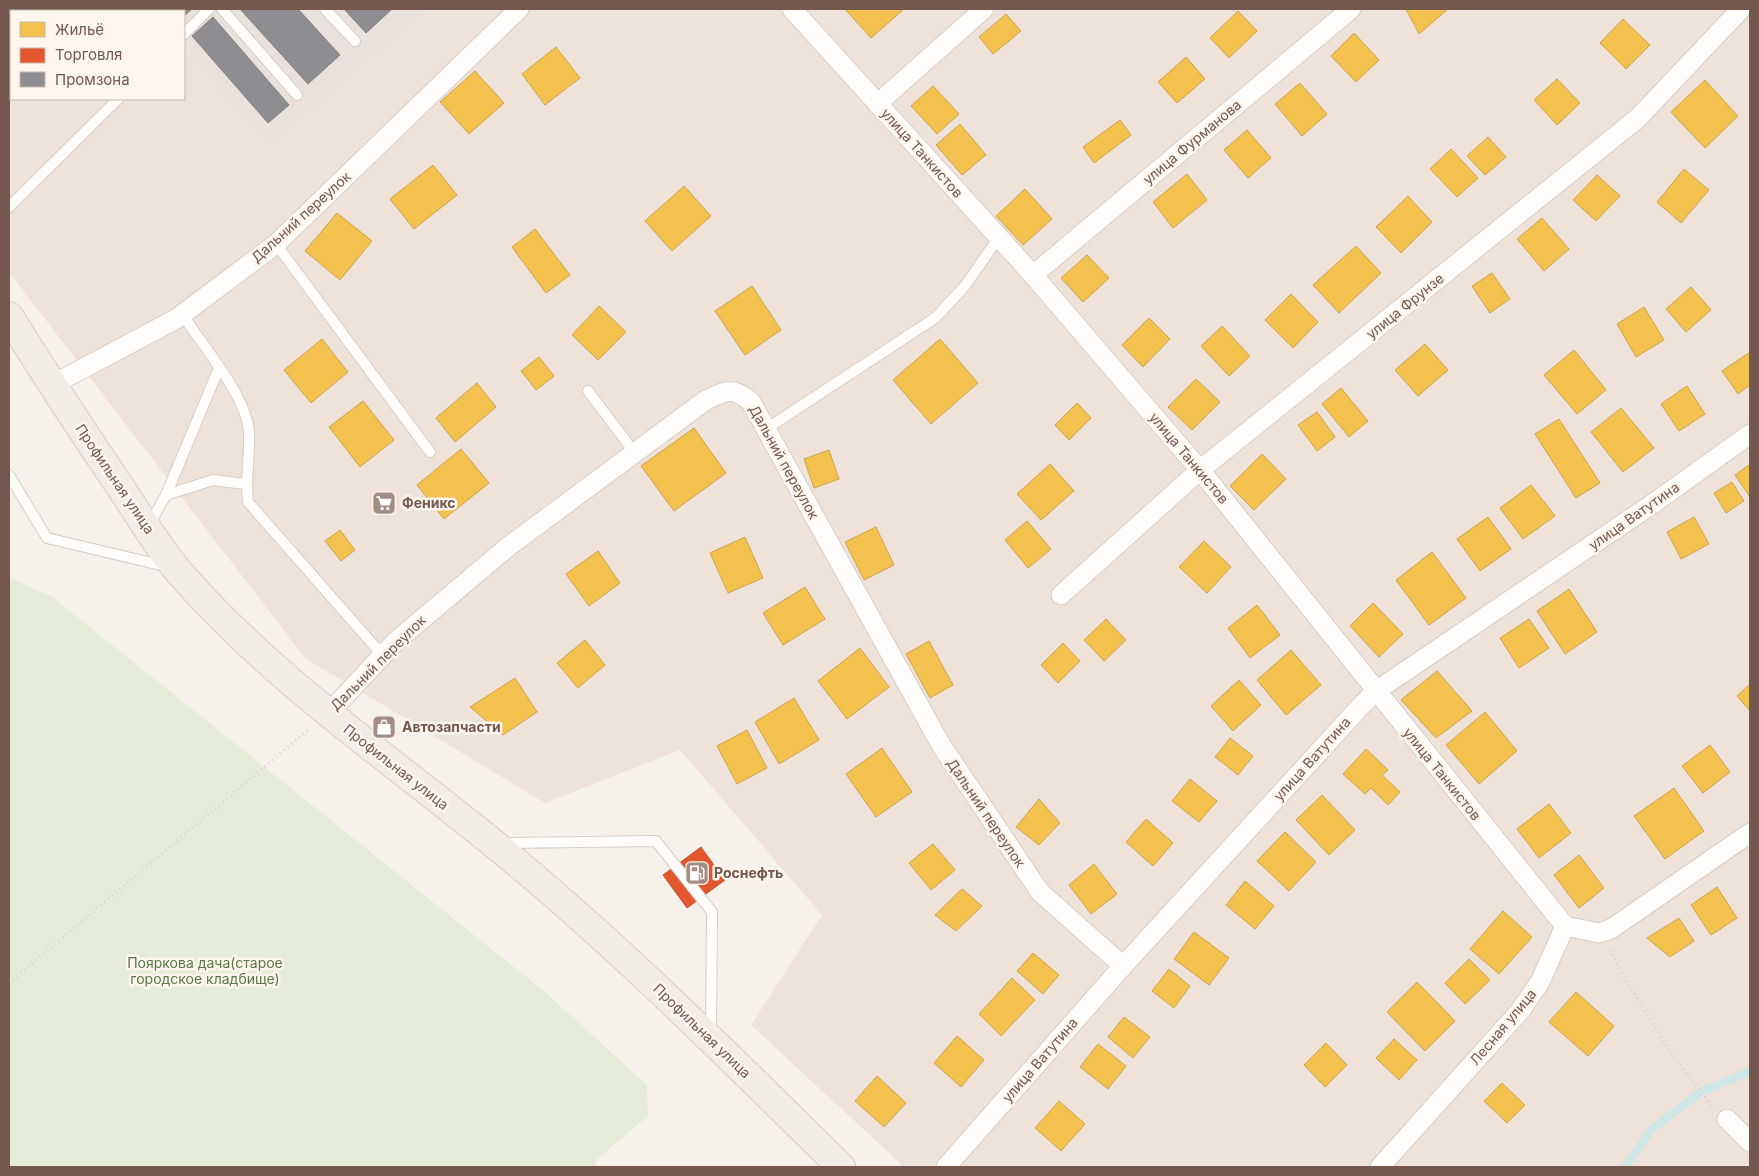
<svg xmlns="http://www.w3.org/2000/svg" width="1759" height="1176" viewBox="0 0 1759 1176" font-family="Inter,sans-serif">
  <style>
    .residential { fill: #efe3d9; fill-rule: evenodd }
    .industrial { fill: #e9e1dc }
    .green { fill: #e4ecd7 }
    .homes { fill: #f2c14e; stroke: #cca24e }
    .shops { fill: #e4572e; stroke: #c25737 }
    .industry { fill: #8d8d92; stroke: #867d7d }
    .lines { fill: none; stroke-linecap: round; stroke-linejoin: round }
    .stream { stroke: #cde6e6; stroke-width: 8 }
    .service-casing { stroke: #d4cdc7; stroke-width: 12 }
    .minor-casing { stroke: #d4cdc7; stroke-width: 21 }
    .primary-casing { stroke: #d5ccc7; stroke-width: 30 }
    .path { stroke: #d8d0cb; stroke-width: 3; stroke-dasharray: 1 4; stroke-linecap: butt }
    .service { stroke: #fefdfc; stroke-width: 10 }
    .minor { stroke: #fefdfc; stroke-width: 19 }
    .primary { stroke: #f1ece6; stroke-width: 28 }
    .labels { text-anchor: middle; stroke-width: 5; stroke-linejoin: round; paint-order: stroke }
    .street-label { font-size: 14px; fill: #74584d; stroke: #fef6ed }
    .poi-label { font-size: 14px; font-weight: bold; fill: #74584d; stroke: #fef6ed; text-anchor: start }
    .park-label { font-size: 14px; fill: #587845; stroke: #fef6ed }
  </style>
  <rect width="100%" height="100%" fill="#f6f1eb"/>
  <path class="residential" d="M9,9H1750V1167H904L751,1025L822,915L680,750L545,803L305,658L9,272ZM11,11H184V99H11Z"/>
  <polygon class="industrial" points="151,9 426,9 269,145 184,46 184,11 153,11"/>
  <polygon class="green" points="9,578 51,596 545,992 647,1085 648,1116 597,1159 594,1167 9,1167"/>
  <g class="homes">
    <polygon points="845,9 904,9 871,38"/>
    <polygon points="1406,9 1448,9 1419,34"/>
    <polygon points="1238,11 1257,31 1229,58 1210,38"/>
    <polygon points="1006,14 1021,31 993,54 979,37"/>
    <polygon points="1623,19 1650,45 1626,69 1600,43"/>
    <polygon points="1354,33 1379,60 1356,82 1331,56"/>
    <polygon points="556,47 580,78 545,105 522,74"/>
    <polygon points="1186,57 1205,79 1177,103 1158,82"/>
    <polygon points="475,71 504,103 469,134 440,102"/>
    <polygon points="1557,79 1580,103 1557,125 1534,100"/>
    <polygon points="1705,80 1738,116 1705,148 1671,112"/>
    <polygon points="1300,83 1327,114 1302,136 1275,104"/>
    <polygon points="933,86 959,114 937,134 911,106"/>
    <polygon points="1120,120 1131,135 1094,163 1083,147"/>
    <polygon points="960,124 986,155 962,175 936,145"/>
    <polygon points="1247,130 1271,158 1248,178 1224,150"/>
    <polygon points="1488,137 1506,157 1485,175 1467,156"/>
    <polygon points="1451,149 1478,178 1457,197 1430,169"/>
    <polygon points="433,165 457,195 414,229 390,199"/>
    <polygon points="1684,169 1709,190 1681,223 1657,202"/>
    <polygon points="1187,174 1207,200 1173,228 1153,202"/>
    <polygon points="1597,175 1620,196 1596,221 1573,200"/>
    <polygon points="684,186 711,216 672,251 645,221"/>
    <polygon points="1025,189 1052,219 1023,245 996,216"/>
    <polygon points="1408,196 1432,222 1401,253 1376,227"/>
    <polygon points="337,213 372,241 340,280 305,251"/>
    <polygon points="1542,218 1569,249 1544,271 1517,239"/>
    <polygon points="535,229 570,275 546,293 512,247"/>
    <polygon points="1356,246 1381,273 1339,313 1313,285"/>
    <polygon points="1087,255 1109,278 1083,302 1061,278"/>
    <polygon points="1492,273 1510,299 1490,313 1472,286"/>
    <polygon points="752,286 781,330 745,355 715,311"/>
    <polygon points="1691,287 1711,310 1686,332 1666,309"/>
    <polygon points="1291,294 1318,322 1293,348 1265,320"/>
    <polygon points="599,306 626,332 598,360 572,335"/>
    <polygon points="1644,307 1664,340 1636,357 1617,324"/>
    <polygon points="1149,318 1170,339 1143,367 1122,345"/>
    <polygon points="1222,326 1250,356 1229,376 1201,346"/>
    <polygon points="322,339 348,372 311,403 284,370"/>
    <polygon points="940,339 978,383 931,424 893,380"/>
    <polygon points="1425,344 1448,370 1418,396 1395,370"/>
    <polygon points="1574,350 1606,390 1577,414 1544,375"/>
    <polygon points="1750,352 1750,385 1738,394 1722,371"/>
    <polygon points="539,357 554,376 536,390 521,371"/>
    <polygon points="1196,379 1220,402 1192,430 1168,407"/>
    <polygon points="477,383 496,407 455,442 436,418"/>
    <polygon points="1687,386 1705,414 1679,431 1661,404"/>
    <polygon points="1341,388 1368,421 1349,437 1322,404"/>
    <polygon points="363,401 394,440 360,467 329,427"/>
    <polygon points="1077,403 1091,418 1069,440 1055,425"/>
    <polygon points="1621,408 1654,448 1623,472 1591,432"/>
    <polygon points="1317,412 1335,437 1317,451 1298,425"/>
    <polygon points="1559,419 1600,483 1576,498 1535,434"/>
    <polygon points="694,428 726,473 674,511 641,466"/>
    <polygon points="461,449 489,483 444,519 417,485"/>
    <polygon points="829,450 839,479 814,488 804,459"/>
    <polygon points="1262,454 1286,479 1254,510 1230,486"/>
    <polygon points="1050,464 1074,491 1041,520 1017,494"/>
    <polygon points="1750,464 1750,497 1735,475"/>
    <polygon points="1732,482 1744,501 1726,513 1714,493"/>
    <polygon points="1531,485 1555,516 1523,539 1500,508"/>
    <polygon points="1488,517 1511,549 1480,571 1457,539"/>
    <polygon points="1694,517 1709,544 1681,559 1667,532"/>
    <polygon points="1027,521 1051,549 1028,568 1005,540"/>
    <polygon points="876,527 894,565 864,580 845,542"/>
    <polygon points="340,530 355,550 341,561 325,541"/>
    <polygon points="745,537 763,578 728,593 710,553"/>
    <polygon points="1204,541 1231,567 1207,593 1179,567"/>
    <polygon points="598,551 620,583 589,606 566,574"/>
    <polygon points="1432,552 1466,598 1429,625 1396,580"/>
    <polygon points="805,587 825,619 783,645 763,613"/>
    <polygon points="1569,589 1597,632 1565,654 1537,611"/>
    <polygon points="1373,603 1403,634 1379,657 1350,626"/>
    <polygon points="1257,605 1280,635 1250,658 1228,628"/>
    <polygon points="1106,619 1126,640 1104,661 1084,640"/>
    <polygon points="1529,619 1549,648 1519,668 1500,638"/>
    <polygon points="585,640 605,665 578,688 557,663"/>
    <polygon points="929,641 953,685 930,698 906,654"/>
    <polygon points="1063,643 1080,661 1058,683 1041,665"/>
    <polygon points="860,648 889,687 847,719 818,681"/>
    <polygon points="1291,650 1321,685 1286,715 1257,680"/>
    <polygon points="1437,671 1472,711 1436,738 1401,700"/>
    <polygon points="515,678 537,712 503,735 470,707"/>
    <polygon points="1239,680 1261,705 1233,731 1211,706"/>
    <polygon points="1750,684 1750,711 1737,696"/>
    <polygon points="794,698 819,740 779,764 755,722"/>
    <polygon points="1485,712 1517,751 1479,784 1446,745"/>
    <polygon points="747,730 767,768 737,784 717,746"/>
    <polygon points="1230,738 1253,756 1238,775 1215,757"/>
    <polygon points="1710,745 1730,772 1703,793 1682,766"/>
    <polygon points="882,748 912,792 876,817 846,774"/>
    <polygon points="1366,749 1388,770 1382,775 1400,792 1388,805 1371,788 1365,794 1343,774"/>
    <polygon points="1190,779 1217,801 1199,822 1172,801"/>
    <polygon points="1674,788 1704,831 1665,859 1634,816"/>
    <polygon points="1322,795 1355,830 1329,855 1296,820"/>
    <polygon points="1039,799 1060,823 1039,845 1016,827"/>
    <polygon points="1549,804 1571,833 1539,858 1517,829"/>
    <polygon points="1146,819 1173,843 1153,866 1126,842"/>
    <polygon points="1285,832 1316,862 1289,891 1257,861"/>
    <polygon points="933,844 955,870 931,890 909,863"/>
    <polygon points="1579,855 1604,888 1579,908 1554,875"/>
    <polygon points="1094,864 1117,894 1091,914 1069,885"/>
    <polygon points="1245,881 1274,906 1255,929 1226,905"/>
    <polygon points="1717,887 1737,918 1711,935 1691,905"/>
    <polygon points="962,889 982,906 956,931 935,915"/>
    <polygon points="1503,911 1532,937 1499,974 1470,949"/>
    <polygon points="1679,918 1694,941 1670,957 1647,938"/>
    <polygon points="1194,932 1229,958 1209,985 1174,959"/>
    <polygon points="1033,953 1059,975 1043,994 1017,971"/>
    <polygon points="1469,959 1490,980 1465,1004 1445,983"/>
    <polygon points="1169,969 1190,986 1174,1008 1152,991"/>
    <polygon points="1012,978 1035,1000 1001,1036 979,1014"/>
    <polygon points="1417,982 1455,1021 1425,1051 1387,1012"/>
    <polygon points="1576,992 1614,1026 1588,1056 1549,1022"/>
    <polygon points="1124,1017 1150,1037 1133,1058 1108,1037"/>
    <polygon points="957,1036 984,1060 961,1087 934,1063"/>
    <polygon points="1394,1039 1417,1060 1399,1080 1376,1058"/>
    <polygon points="1326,1043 1347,1065 1325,1087 1304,1065"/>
    <polygon points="1098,1044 1126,1066 1108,1089 1080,1067"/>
    <polygon points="877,1076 906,1103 884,1127 855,1101"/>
    <polygon points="1502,1083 1525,1105 1507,1123 1484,1101"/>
    <polygon points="1059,1101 1085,1124 1061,1151 1035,1128"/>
  </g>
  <polygon class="shops" points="701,847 725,880 687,908 663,875"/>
  <g class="industry">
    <polygon points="167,9 192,9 184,16 184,11 169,11"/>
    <polygon points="240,9 298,9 340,55 308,84"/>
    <polygon points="344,9 392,9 366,33"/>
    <polygon points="213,17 289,105 268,123 192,36"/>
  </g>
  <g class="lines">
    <polyline class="stream" points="1625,1167 1652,1129 1701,1092 1750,1071"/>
    <g class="service-casing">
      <g id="service">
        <polyline points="222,9 297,95"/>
        <polyline points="325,9 355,41"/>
        <polyline points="184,34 209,9"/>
        <polyline points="9,207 118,99"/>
        <polyline points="276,244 430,452"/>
        <path d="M182,314C202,345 248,398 249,433C250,457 245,479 248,502L384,657"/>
        <polyline points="588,391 635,453"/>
        <polyline points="766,429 935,318 965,286 999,237"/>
        <polyline points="9,475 47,538 169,567"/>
        <polyline points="166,495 213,480 245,484"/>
        <polyline points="149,525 166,495 219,368"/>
        <polyline points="502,843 656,841 712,912 711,1033"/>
      </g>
    </g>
    <g class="minor-casing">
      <g id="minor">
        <polyline points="792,9 1033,275 1200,470 1565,926"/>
        <polyline points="877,104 984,9"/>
        <polyline points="1033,275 1351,9"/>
        <polyline points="52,385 176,319 276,244 519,9"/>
        <polyline points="1061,595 1200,470 1638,118 1741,9"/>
        <path d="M328,714L395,642L509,546L706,400C727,391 732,386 751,402L941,745L1040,892L1123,966"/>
        <polyline points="1727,1119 1750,1142"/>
        <polyline points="946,1167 1123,966 1359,708 1376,691 1651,505 1750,434"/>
        <polyline points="1380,1167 1520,1011 1540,982 1565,926 1599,933 1611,929 1750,833"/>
      </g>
    </g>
    <g class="primary-casing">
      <path id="primary" d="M9,316C45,374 82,431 121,488C139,515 157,546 179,572C270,677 385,755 493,843C616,943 728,1056 841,1167"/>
    </g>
    <g class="path">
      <polyline points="1610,950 1628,984 1672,1054 1712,1106"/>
      <polyline points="9,983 308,730"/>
    </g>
    <use href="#service" class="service"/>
    <use href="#minor" class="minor"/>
    <use href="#primary" class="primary"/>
  </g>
  <defs>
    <g id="supermarket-square" transform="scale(1.25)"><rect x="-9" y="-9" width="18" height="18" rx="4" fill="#a28e84" stroke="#fef6ed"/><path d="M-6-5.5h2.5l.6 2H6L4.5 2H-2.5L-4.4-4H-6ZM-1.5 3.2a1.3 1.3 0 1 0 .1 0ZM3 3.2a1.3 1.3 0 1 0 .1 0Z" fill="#fff"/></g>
    <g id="shop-square" transform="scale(1.25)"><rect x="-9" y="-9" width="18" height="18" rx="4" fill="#a28e84" stroke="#fef6ed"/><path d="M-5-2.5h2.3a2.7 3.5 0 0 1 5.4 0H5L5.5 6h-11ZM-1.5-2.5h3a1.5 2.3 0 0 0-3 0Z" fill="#fff"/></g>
    <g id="fuel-square" transform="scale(1.25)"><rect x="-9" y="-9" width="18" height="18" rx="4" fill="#a28e84" stroke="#fef6ed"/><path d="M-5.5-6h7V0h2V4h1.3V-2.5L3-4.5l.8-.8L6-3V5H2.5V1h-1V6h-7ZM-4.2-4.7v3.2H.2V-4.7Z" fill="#fff"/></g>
  </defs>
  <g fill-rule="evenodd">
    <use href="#supermarket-square" x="384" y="503"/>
    <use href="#shop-square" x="384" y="727"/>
    <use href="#fuel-square" x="697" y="873"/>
  </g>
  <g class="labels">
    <g class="street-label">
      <text transform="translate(1192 142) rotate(-40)" y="5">улица Фурманова</text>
      <text transform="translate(922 153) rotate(48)" y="5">улица Танкистов</text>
      <text transform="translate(301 217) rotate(-42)" y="5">Дальний переулок</text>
      <text transform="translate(1405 306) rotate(-39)" y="5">улица Фрунзе</text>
      <text transform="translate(1189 458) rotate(50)" y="5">улица Танкистов</text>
      <text transform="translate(784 462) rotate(61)" y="5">Дальний переулок</text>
      <text transform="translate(115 479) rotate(56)" y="5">Профильная улица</text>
      <text transform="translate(1634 516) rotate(-35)" y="5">улица Ватутина</text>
      <text transform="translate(378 663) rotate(-45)" y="5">Дальний переулок</text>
      <text transform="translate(1312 759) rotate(-48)" y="5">улица Ватутина</text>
      <text transform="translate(396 767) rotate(38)" y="5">Профильная улица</text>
      <text transform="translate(1442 774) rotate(51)" y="5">улица Танкистов</text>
      <text transform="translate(986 813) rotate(56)" y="5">Дальний переулок</text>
      <text transform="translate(1503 1027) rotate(-50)" y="5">Лесная улица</text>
      <text transform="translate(702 1031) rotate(44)" y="5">Профильная улица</text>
      <text transform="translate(1040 1060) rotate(-49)" y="5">улица Ватутина</text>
    </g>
    <g class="poi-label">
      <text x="402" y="508">Феникс</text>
      <text x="402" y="732">Автозапчасти</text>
      <text x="714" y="878">Роснефть</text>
    </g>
    <g class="park-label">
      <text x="205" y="968">Пояркова дача(старое<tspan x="205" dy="16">городское кладбище)</tspan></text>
    </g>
  </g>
  <rect width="1759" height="1176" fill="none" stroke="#74584d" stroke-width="20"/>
  <rect x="10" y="10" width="175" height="90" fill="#fef6ed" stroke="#c7b7ad"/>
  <rect x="20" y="22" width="25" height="15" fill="#f2c14e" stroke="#c7b7ad"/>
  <text x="55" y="35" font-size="15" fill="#74584d">Жильё</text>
  <rect x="20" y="48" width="25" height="15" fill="#e4572e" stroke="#c7b7ad"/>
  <text x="55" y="60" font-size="15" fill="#74584d">Торговля</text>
  <rect x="20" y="72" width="25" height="15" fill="#8d8d92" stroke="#c7b7ad"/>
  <text x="55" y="85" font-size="15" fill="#74584d">Промзона</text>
</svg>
